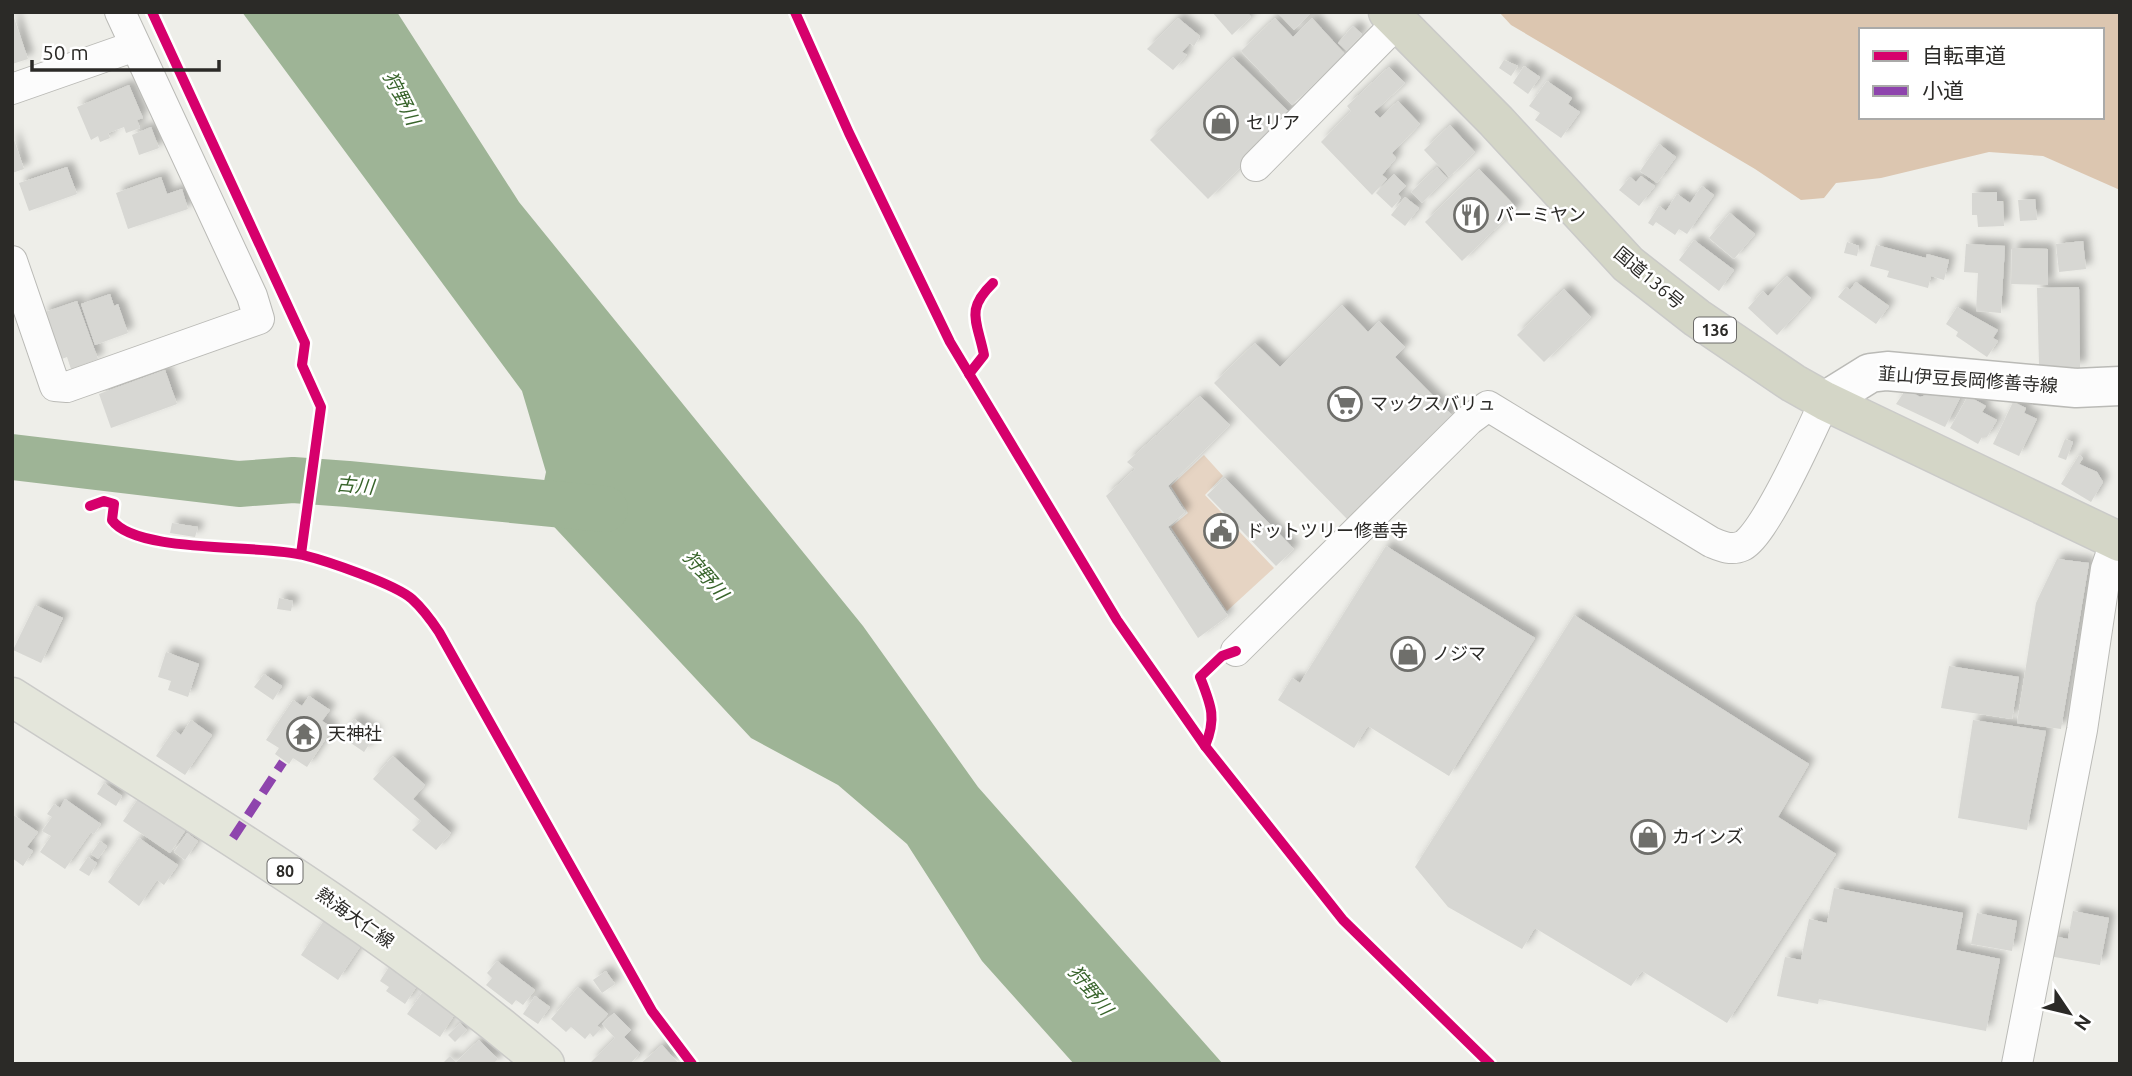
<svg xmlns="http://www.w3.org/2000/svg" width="2132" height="1076" viewBox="0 0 2132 1076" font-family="Ubuntu,'Noto Sans JP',sans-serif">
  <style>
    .green { fill: #e6d4c3 }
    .forest { fill: #dcc6b0; fill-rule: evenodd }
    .water { fill: #9eb496 }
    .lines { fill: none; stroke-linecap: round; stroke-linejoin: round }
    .river { stroke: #9eb496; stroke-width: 46 }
    .building { fill: #d7d7d3; filter: url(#shadow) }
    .street-casing { stroke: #babab6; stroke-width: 32 }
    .secondary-casing { stroke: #babab6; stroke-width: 41 }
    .primary-casing { stroke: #cacac8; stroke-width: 41 }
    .highway-casing { stroke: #cacac8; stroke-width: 41 }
    .street { stroke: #fcfcfc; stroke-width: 30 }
    .secondary { stroke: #fcfcfc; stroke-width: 38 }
    .primary { stroke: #e4e6db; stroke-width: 38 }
    .highway { stroke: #d4d6c7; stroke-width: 38 }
    .quiet { stroke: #8e44ad; stroke-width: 9; stroke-dasharray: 18 9; stroke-linecap: butt }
    .cycleway-casing { stroke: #fff; stroke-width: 15 }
    .cycleway { stroke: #d6006c; stroke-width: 10 }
    .labels { text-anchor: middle; stroke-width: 5; stroke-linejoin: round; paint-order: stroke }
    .shield { fill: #fff; stroke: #6b6a68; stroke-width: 2 }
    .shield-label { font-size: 16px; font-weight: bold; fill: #2b2a27 }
    .poi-label { font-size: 18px; fill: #2b2a27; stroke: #fff; text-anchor: start }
    .street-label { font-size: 18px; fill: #2b2a27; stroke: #fff }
    .water-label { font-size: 19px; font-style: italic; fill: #38642b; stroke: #fff }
  </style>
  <defs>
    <filter id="shadow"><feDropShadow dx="6" dy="-6" stdDeviation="3.5" flood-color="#0004"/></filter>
  </defs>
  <rect width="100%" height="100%" fill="#eeeee9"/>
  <polygon class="green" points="1204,455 1223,476 1205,495 1274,568 1227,611 1171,527 1188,513 1171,486"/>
  <path class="forest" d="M1499,12H2120V190L2043,156L1989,152L1881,178L1836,183L1824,198L1801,200L1755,169L1511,25ZM1861,30H2102V117H1861Z"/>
  <polygon class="water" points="242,12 397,12 519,202 863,626 978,787 1223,1064 1074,1064 982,961 907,844 838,785 751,738 544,516 542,491 546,472 522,391"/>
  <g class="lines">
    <polyline class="river" points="12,457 239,484 293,480 348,484 605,509"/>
  </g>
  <g class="building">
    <polygon points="12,12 28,59 12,64"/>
    <polygon points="1212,12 1247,12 1251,17 1232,35"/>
    <polygon points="1277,12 1312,12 1294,30"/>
    <polygon points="1178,18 1200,36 1194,46 1190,43 1182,52 1187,55 1173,70 1147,49"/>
    <polygon points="1275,18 1293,37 1312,18 1345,54 1292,105 1241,51"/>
    <polygon points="1353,26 1362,34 1347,51 1338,43"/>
    <polygon points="1233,57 1293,116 1208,199 1150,140"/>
    <polygon points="1504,60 1518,66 1511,76 1499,68"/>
    <polygon points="1524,66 1540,77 1528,94 1513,83"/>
    <polygon points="1389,67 1405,83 1374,112 1380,118 1398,101 1420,124 1392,153 1396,158 1382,175 1387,179 1372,195 1321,142 1351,111 1347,106"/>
    <polygon points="1547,81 1572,98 1568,104 1580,112 1561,138 1535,120 1540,113 1529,106"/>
    <polygon points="129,85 143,118 137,120 140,128 126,133 124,127 108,133 110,138 100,142 98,136 91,140 77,107"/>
    <polygon points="1450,125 1475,152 1449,177 1424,150"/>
    <polygon points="151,127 159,148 139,155 132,135"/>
    <polygon points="12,134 24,169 12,173"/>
    <polygon points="1659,144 1676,157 1657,183 1640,171"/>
    <polygon points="67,167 77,194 29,211 19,183"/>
    <polygon points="1437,167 1447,178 1422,203 1411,192"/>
    <polygon points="1479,169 1517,208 1462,261 1425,222"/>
    <polygon points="1394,174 1406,186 1398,194 1401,198 1392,208 1376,193"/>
    <polygon points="1641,176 1655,186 1639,206 1619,190 1630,177 1636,182"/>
    <polygon points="161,177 167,194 182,189 188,209 128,229 116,193"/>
    <polygon points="1702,186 1714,195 1687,234 1679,229 1675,235 1656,222 1653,226 1648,223 1659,206 1666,211 1677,194 1690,203"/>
    <polygon points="1997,192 1997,201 2003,201 2004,226 1978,227 1977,215 1972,215 1972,193"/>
    <polygon points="1405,197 1419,208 1405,226 1391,215"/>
    <polygon points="2035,199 2037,220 2020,221 2018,200"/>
    <polygon points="1730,213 1755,234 1734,259 1709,238"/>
    <polygon points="1694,240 1734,270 1719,291 1679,260"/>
    <polygon points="2083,241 2086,269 2059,272 2056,244"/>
    <polygon points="1847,242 1859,246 1857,256 1844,253"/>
    <polygon points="1966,244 2005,246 2001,313 1976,311 1978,273 1964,272"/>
    <polygon points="1876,245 1926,258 1927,254 1949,260 1944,280 1931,276 1928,288 1887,277 1889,271 1870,266"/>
    <polygon points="2012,248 2048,249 2048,285 2011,284"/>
    <polygon points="1787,276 1811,298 1777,335 1748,308 1763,291 1768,296"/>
    <polygon points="1856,282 1889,306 1876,324 1838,297 1846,287 1850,290"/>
    <polygon points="2079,287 2080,368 2039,365 2037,288"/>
    <polygon points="1564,289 1591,317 1544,362 1517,335"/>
    <polygon points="110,294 114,306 118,304 128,333 95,345 81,304"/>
    <polygon points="77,301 98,359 71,369 67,357 59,360 42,313"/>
    <polygon points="1342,305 1368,332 1379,321 1405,347 1395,357 1452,415 1347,519 1214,383 1255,343 1280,367"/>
    <polygon points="1957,307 1998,330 1993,338 1998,341 1987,357 1956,336 1958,332 1946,324"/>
    <polygon points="165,370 177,404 111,428 99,394"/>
    <polygon points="1906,389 1920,397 1939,391 1960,398 1945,427 1896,404"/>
    <polygon points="1200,396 1230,425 1168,486 1185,512 1168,527 1228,616 1198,638 1106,496 1135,469 1127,462"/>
    <polygon points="1968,396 1986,406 1982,412 1997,420 1987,437 1982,437 1978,444 1950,428"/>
    <polygon points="2013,402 2026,408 2024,413 2037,419 2019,456 1993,444"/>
    <polygon points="2065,439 2073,442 2066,460 2058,457"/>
    <polygon points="2079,455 2083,458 2079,464 2097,472 2103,482 2091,502 2061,484"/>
    <polygon points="1225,478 1294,549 1276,566 1207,495"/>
    <polygon points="172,523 198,527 195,537 170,533"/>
    <polygon points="1386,546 1535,638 1449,776 1368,726 1354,748 1278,700 1292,678 1300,683"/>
    <polygon points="2057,559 2089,563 2061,729 2017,723 2036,603"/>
    <polygon points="279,598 293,601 291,611 277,609"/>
    <polygon points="35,605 63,618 41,663 13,650"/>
    <polygon points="1574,615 1809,764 1778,817 1836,854 1727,1023 1642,971 1631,986 1535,928 1522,949 1448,907 1415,867"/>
    <polygon points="166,652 199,664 188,697 168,690 171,681 158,677"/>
    <polygon points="1949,666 2019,677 2012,719 1941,708"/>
    <polygon points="264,674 282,686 273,700 254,687"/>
    <polygon points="309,696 330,710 322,721 333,728 307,767 293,758 289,764 275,754 279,748 266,740 293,700 302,706"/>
    <polygon points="354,719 376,734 364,752 342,737"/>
    <polygon points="191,720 212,735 185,775 156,756 174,730 181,735"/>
    <polygon points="1973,720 2046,731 2027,830 1958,818"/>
    <polygon points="393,756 425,785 413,799 451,833 436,850 412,830 421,821 373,779"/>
    <polygon points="104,783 122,796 116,806 97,794"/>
    <polygon points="65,799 101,824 94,834 91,832 65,869 40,852 51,836 42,831 52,817 47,814 54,804 60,808"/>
    <polygon points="138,799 185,831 170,853 123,821"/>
    <polygon points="12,814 38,832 27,847 33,851 23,866 12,858"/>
    <polygon points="187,833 198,841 185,860 174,852"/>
    <polygon points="139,838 178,865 164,885 157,880 139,906 108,882"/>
    <polygon points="100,841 107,846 98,859 91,854"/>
    <polygon points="88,857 97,863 89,876 79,870"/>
    <polygon points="1834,888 1963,913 1956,950 2000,959 1986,1031 1819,999 1818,1004 1777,996 1785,957 1801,960 1809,919 1827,923"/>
    <polygon points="2073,911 2109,918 2100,965 2049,956 2053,936 2068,939"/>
    <polygon points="1977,913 2017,921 2012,951 1971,944"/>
    <polygon points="325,919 362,944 338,980 301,955"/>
    <polygon points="497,961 535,990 523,1005 516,1000 512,1005 486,985 492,978 487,973"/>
    <polygon points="391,964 419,983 405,1004 386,991 389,987 380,981"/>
    <polygon points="606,971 615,984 602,993 593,980"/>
    <polygon points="578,987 608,1014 597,1026 601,1029 593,1037 590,1033 585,1039 571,1027 566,1032 551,1019"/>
    <polygon points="425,989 457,1011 440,1037 407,1014"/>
    <polygon points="535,996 550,1007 538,1024 523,1014"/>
    <polygon points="614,1013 631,1030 624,1037 640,1053 630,1064 589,1064 615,1038 602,1024"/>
    <polygon points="460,1023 467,1030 455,1042 448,1035"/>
    <polygon points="479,1040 498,1059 493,1064 442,1064 450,1056 456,1062"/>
    <polygon points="662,1045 679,1064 640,1064"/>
  </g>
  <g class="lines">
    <g class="street-casing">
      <g id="street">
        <polyline points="12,89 135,46"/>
        <polyline points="1256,166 1398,22"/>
        <polyline points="12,261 55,386 67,387 259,319 252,296 120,12"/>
        <path d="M1236,651L1469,420L1488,406L1711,542C1721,546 1731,551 1742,546C1764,537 1813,427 1825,401"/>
        <polyline points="2017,1064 2082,730 2106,569 2116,540"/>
      </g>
    </g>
    <g class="secondary-casing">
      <polyline id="secondary" points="1825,401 1870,373 1887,371 2076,388 2120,386"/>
    </g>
    <g class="primary-casing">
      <path id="primary" d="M12,697C194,813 380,923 545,1064"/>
    </g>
    <g class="highway-casing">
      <polyline id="highway" points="1388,12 1496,121 1628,264 1697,318 1793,383 1825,401 2120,542"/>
    </g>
    <use href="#street" class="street"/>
    <use href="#secondary" class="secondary"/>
    <use href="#primary" class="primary"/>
    <use href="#highway" class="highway"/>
    <polyline class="quiet" points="233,838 283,762"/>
    <g class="cycleway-casing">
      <g id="cycleway">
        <polyline points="152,12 305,343 302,365 321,407 301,554"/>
        <polyline points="795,12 849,133 950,342 1117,620 1205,746 1343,920 1490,1064"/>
        <path d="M969,374L984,355C977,320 965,310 993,283"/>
        <path d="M90,506L104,501L114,504L112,520C136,554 262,544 303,555C327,561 395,584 412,599C422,608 431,620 439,632L652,1011L692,1064"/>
        <path d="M1205,746C1217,718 1211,705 1200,677L1222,656L1236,651"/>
      </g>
    </g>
    <use href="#cycleway" class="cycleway"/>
  </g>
  <defs>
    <g id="shop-ring" transform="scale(1.75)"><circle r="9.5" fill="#fff" stroke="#6f6f6b" stroke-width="1.5"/><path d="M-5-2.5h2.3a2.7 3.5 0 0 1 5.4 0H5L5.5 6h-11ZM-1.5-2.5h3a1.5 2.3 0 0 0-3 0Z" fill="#6f6f6b"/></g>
    <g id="restaurant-ring" transform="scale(1.75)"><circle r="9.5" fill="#fff" stroke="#6f6f6b" stroke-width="1.5"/><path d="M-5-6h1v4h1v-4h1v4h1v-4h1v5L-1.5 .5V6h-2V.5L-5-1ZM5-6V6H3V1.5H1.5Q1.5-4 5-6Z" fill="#6f6f6b"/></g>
    <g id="supermarket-ring" transform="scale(1.75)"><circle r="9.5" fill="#fff" stroke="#6f6f6b" stroke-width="1.5"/><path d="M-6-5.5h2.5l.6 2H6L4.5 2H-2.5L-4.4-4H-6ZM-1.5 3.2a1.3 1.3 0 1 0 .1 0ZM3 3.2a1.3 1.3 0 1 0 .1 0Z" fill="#6f6f6b"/></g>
    <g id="civic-ring" transform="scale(1.75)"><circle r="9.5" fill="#fff" stroke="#6f6f6b" stroke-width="1.5"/><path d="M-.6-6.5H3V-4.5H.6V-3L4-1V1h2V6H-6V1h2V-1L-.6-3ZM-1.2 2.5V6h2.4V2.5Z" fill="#6f6f6b"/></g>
    <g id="temple-ring" transform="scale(1.75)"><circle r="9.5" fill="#fff" stroke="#6f6f6b" stroke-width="1.5"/><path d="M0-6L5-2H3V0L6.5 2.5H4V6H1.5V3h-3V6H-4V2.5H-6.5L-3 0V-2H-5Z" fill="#6f6f6b"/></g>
  </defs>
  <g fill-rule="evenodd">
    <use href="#shop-ring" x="1221" y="123"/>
    <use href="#restaurant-ring" x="1471" y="215"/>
    <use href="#supermarket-ring" x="1345" y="404"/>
    <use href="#civic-ring" x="1221" y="531"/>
    <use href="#shop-ring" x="1408" y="654"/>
    <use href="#temple-ring" x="304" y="734"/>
    <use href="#shop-ring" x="1648" y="837"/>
  </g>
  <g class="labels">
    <g class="shield">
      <rect x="1694" y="317.5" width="42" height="25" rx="5"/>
      <rect x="267.5" y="858.5" width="35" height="25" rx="5"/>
    </g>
    <g class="shield-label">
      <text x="1715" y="336">136</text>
      <text x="285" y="877">80</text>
    </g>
    <g class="poi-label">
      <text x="1246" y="129">セリア</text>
      <text x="1496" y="221">バーミヤン</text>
      <text x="1370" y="410">マックスバリュ</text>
      <text x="1246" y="537">ドットツリー修善寺</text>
      <text x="1432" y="660">ノジマ</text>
      <text x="328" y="740">天神社</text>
      <text x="1672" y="843">カインズ</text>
    </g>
    <g class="street-label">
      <text transform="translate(1649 278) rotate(40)" y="6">国道136号</text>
      <text transform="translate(1968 380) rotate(4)" y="6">韮山伊豆長岡修善寺線</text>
      <text transform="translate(355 918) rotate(35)" y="6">熱海大仁線</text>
    </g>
    <g class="water-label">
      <text transform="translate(402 98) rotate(63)" y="7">狩野川</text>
      <text transform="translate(355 485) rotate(5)" y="7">古川</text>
      <text transform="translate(706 575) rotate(50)" y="7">狩野川</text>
      <text transform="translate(1091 990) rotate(51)" y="7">狩野川</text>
    </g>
  </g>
  <rect width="2132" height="1076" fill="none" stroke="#2b2a27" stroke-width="28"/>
  <rect x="1859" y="28" width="245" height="91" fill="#ffffff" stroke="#aaaaa9" stroke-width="2"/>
  <rect x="1873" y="51" width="35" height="10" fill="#d6006c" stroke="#aaaaa9" stroke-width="2"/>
  <text x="1922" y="63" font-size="21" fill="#2b2a27">自転車道</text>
  <rect x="1873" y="86" width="35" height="10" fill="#8e44ad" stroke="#aaaaa9" stroke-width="2"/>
  <text x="1922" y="98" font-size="21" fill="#2b2a27">小道</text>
  <g transform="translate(2069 1013) rotate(125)" stroke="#ffffff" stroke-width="5" paint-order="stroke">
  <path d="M0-5L12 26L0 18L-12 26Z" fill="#2b2a27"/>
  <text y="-10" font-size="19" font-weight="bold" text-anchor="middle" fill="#2b2a27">N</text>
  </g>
  <path d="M32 60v10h187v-10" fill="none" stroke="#2b2a27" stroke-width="3.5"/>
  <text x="42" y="60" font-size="21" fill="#2b2a27" stroke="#ffffff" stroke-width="5" paint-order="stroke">50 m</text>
</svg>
